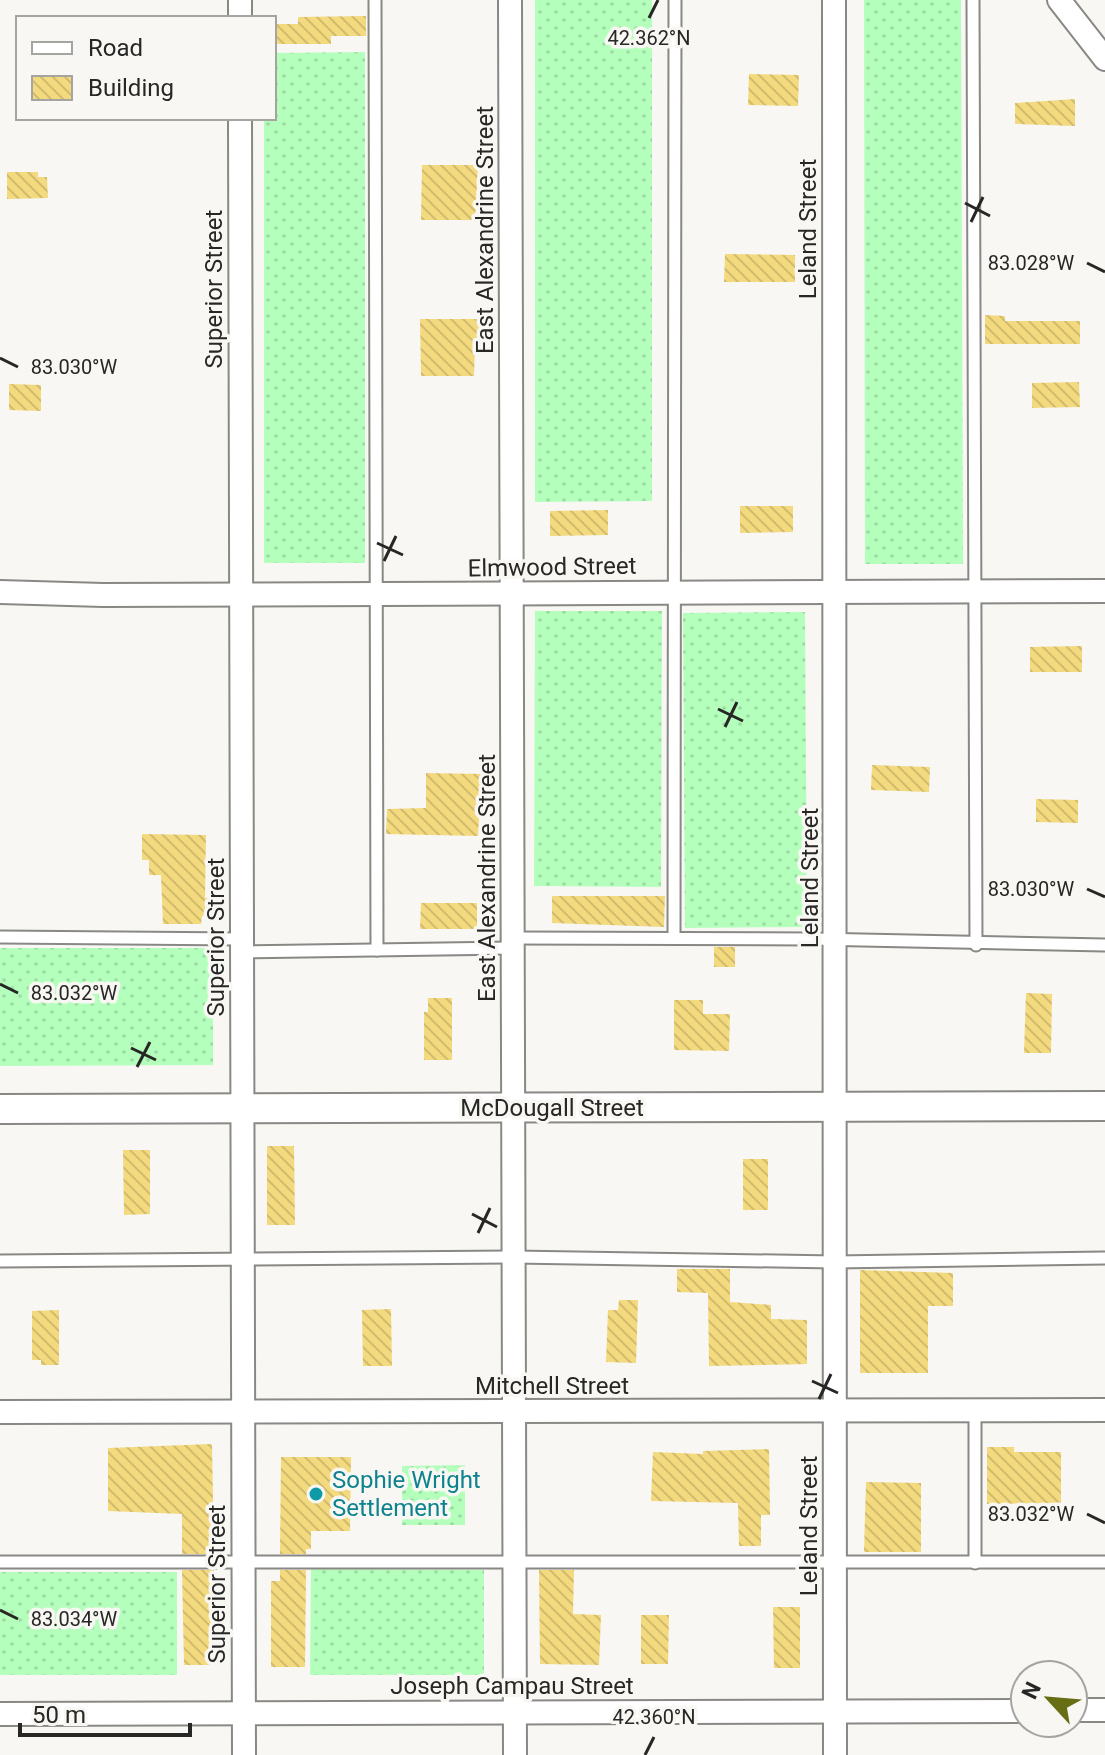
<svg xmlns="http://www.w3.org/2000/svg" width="1105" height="1755" viewBox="0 0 1105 1755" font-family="Roboto,sans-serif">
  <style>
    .grass { fill: url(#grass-dots) }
    .building { fill: url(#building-back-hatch) }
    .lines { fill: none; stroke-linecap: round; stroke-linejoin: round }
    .service-casing { stroke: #898884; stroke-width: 15 }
    .minor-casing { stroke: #898884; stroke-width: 26 }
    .tertiary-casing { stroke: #898884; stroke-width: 32 }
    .service { stroke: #fff; stroke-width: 11 }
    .minor { stroke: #fff; stroke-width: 22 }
    .tertiary { stroke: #fff; stroke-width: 28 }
    .ticks { fill: none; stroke: #272726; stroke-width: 3 }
    .culture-dot { fill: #0f9aa8; stroke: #f8f7f3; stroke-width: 3 }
    .labels { text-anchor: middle; stroke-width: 7; stroke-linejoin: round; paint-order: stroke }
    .street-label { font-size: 24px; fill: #272726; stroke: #f8f7f3 }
    .culture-label { font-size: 24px; fill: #0d838f; stroke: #f8f7f3; text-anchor: start }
    .ticks-label { font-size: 20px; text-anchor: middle; fill: #272726; stroke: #f8f7f3; stroke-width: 7; stroke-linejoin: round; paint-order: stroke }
  </style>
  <defs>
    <pattern id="grass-dots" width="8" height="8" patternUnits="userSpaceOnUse" patternTransform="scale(2)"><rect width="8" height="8" fill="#b5ffbd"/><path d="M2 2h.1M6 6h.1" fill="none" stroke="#9cdba2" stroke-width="1.8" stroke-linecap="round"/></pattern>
    <pattern id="building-back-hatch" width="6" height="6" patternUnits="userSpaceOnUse" patternTransform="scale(2)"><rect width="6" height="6" fill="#f4da7e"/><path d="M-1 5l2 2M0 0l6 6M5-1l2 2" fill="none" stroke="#d1bb6d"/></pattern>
  </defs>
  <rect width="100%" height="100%" fill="#f8f7f3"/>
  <g class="grass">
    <polygon points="535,0 652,0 652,501 535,502"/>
    <polygon points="864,0 961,0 963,564 865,564"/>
    <polygon points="365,52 365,563 264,563 264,118 274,118 274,53"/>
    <polygon points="535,611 662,611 661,887 534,886"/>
    <polygon points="805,612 807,927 685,928 683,613"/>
    <polygon points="0,948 213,948 213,1065 0,1066"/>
    <polygon points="465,1465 465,1525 402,1525 402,1466"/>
    <polygon points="311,1569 484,1570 484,1675 310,1675"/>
    <rect x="0" y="1572" width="177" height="103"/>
  </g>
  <g class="building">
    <polygon points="366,16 366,36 331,36 331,44 277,44 277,24 298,24 298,17"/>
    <polygon points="749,74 799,75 798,106 748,105"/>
    <polygon points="1075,99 1075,126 1015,124 1015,103"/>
    <polygon points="422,165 478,165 475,220 421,220"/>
    <polygon points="7,172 38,172 38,177 47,177 48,198 7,199"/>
    <polygon points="725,254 795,255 795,282 724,282"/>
    <polygon points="985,315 1005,316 1005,321 1080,321 1080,344 985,344"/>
    <polygon points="420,319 481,319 481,345 475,345 474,376 421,376"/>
    <polygon points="1079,382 1080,407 1032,408 1032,383"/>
    <polygon points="9,384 41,385 41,411 9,410"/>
    <polygon points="740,506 793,506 793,532 740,533"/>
    <polygon points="608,510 608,535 550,536 550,511"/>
    <polygon points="1082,646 1082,672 1030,672 1030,647"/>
    <polygon points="872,765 930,767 929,792 871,790"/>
    <polygon points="426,773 482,774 478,836 386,834 387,809 426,808"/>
    <polygon points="1036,799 1078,800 1078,823 1036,822"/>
    <polygon points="142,834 206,835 205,898 209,898 209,916 202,916 201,924 163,924 161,875 149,875 149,860 142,860"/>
    <polygon points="552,896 665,896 664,927 552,923"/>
    <polygon points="421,903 477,903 477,929 420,929"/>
    <rect x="714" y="947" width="21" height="20"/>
    <polygon points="1026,993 1052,994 1051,1053 1024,1053"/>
    <polygon points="428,998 452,998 452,1060 424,1060 424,1012 428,1012"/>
    <polygon points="674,1000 703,1000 703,1014 730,1014 729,1051 674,1050"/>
    <polygon points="267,1146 294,1146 295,1225 267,1225"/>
    <polygon points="123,1150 150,1150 150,1214 124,1215"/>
    <rect x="743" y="1159" width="25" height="51"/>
    <polygon points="677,1269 730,1269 730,1302 771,1305 771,1319 807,1320 807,1364 709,1366 708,1293 677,1292"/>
    <polygon points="860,1270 953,1273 953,1306 928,1306 928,1373 860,1373"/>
    <polygon points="619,1300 638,1300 636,1363 606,1362 608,1310 618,1310"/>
    <polygon points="391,1309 392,1366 363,1366 362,1310"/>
    <polygon points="59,1310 59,1365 41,1365 41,1360 32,1360 32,1311"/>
    <polygon points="212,1444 214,1554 182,1554 182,1514 108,1511 108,1448"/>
    <polygon points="987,1447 1014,1447 1014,1452 1061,1452 1061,1503 987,1504"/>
    <polygon points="769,1449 770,1515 761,1515 761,1546 739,1546 738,1503 651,1501 653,1452 703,1454 703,1451"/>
    <polygon points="281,1457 351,1457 350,1531 311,1531 311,1549 306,1549 306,1554 280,1554"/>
    <polygon points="866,1482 921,1483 921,1552 864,1552"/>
    <polygon points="182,1570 214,1570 211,1665 184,1665"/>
    <polygon points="280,1570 306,1570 305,1667 271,1667 271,1581 280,1581"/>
    <polygon points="539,1570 574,1570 573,1614 601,1615 599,1665 540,1664"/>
    <polygon points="773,1607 800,1607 800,1668 774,1668"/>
    <polygon points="641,1615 669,1615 668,1664 641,1664"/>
  </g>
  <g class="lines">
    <g class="service-casing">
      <g id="service">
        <polyline points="375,0 377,950"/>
        <polyline points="973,0 976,945"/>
        <polyline points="0,937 243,939"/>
        <polyline points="513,938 814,939 1105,945"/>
        <polyline points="674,938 675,0"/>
        <polyline points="243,952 513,948"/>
        <polyline points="0,1261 514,1257 835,1262 1105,1258"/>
        <polyline points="0,1562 1105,1562"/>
        <polyline points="975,1563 975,1411"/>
      </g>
    </g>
    <g class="minor-casing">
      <g id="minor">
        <polyline points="240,0 240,18"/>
        <polyline points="510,0 515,1755"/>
        <polyline points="834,0 835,1755"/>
        <polyline points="1059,0 1105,59"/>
        <polyline points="240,118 244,1755"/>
        <polyline points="0,592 103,595 1105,591"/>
        <polyline points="0,1412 1105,1410"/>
        <polyline points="1073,1710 1105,1710"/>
        <polyline points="0,1714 1025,1711"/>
      </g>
    </g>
    <g class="tertiary-casing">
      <polyline id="tertiary" points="0,1109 1105,1106"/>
    </g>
    <use href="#service" class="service"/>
    <use href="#minor" class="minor"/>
    <use href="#tertiary" class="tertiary"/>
  </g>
  <path class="ticks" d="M649,18L658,0M965,203L990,216M971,222L983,197M1087,263L1105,272M0,358L18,367M377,543L403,555M384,561L396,536M718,709L743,721M725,727L737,702M1087,889L1105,897M0,984L18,993M131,1048L156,1060M137,1067L150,1042M472,1214L497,1227M478,1233L490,1208M812,1381L838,1393M819,1399L831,1374M1087,1514L1105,1523M0,1610L18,1619M645,1755L654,1737"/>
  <circle class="culture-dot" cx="316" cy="1494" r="8"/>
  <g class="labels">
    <g class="street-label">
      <text transform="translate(808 229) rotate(-90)" y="8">Leland Street</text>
      <text transform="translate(485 230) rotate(-90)" y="8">East Alexandrine Street</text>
      <text transform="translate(214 289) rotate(-90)" y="8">Superior Street</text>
      <text transform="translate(552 567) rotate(-1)" y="8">Elmwood Street</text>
      <text transform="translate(487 878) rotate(-90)" y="8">East Alexandrine Street</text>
      <text transform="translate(810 878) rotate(-90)" y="8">Leland Street</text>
      <text transform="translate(216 937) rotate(-90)" y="8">Superior Street</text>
      <text x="552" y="1116">McDougall Street</text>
      <text x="552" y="1394">Mitchell Street</text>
      <text transform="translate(809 1526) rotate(-90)" y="8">Leland Street</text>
      <text transform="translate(217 1584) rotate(-90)" y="8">Superior Street</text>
      <text x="512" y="1694">Joseph Campau Street</text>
    </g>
    <g class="culture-label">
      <text x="332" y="1488">Sophie Wright<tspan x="332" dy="28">Settlement</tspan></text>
    </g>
  </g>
  <g class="ticks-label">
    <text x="649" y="45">42.362°N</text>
    <text x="1031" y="270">83.028°W</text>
    <text x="74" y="374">83.030°W</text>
    <text x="1031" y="896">83.030°W</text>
    <text x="74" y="1000">83.032°W</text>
    <text x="1031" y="1521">83.032°W</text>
    <text x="74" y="1626">83.034°W</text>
    <text x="654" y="1724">42.360°N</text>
  </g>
  <rect x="16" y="16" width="260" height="104" fill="#f8f7f3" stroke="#a4a4a1" stroke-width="2"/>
  <rect x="32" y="42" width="40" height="12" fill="#ffffff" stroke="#a4a4a1" stroke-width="2"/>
  <text x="88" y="56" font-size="24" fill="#272726">Road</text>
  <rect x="32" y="76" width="40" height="24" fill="url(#building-back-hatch)" stroke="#a4a4a1" stroke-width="2"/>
  <text x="88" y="96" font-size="24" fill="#272726">Building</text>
  <g transform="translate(1049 1699) rotate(296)"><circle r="38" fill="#f8f7f3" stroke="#a4a4a1" stroke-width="2"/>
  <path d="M0-6L14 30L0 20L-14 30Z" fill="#666d13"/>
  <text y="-12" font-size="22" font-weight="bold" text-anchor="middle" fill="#272726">N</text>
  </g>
  <path d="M20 1723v12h170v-12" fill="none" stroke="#272726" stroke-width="4"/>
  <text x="32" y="1723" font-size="24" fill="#272726" stroke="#f8f7f3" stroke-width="6" paint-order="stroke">50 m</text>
</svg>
